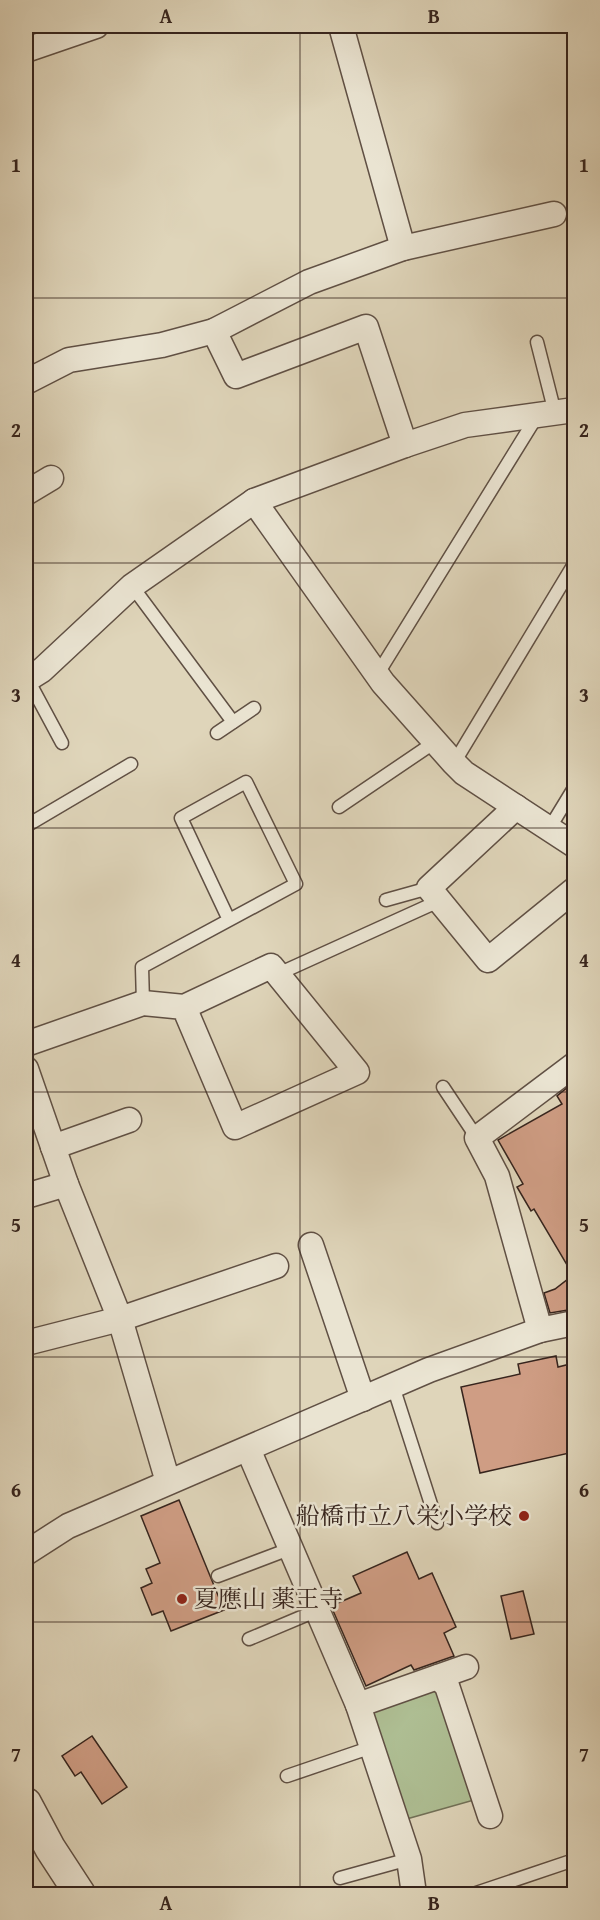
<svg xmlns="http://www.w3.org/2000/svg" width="600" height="1920" viewBox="0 0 600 1920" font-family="'Gentium Book Plus','Noto Serif JP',serif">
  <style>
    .green { fill: #aebe93; stroke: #727158; stroke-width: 1.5 }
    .building { fill: #cf9d84; stroke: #36241d; stroke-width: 1.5 }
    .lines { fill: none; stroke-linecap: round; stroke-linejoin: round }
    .service-casing { stroke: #605044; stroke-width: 15 }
    .minor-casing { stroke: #605044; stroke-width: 27 }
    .tertiary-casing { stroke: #605044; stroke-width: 33 }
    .path { stroke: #36241d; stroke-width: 4; stroke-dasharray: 1.5 3; stroke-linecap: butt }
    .service { stroke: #eae4d2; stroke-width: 12 }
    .minor { stroke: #eae4d2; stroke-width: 24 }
    .tertiary { stroke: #eae4d2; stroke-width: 30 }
    .grid { fill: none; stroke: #36241d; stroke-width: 1.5; stroke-opacity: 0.55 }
    .poi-dot { fill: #8f2418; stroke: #eae4d2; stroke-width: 2 }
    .labels { text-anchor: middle; stroke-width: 5; stroke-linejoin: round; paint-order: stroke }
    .poi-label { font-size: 24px; fill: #36241d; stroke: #eae4d2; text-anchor: end }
    .neatline { fill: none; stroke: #36241d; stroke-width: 2 }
    .grid-label { font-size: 20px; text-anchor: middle; font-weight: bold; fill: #36241d }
  </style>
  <rect width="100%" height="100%" fill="#dfd5ba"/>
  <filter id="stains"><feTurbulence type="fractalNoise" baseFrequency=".00333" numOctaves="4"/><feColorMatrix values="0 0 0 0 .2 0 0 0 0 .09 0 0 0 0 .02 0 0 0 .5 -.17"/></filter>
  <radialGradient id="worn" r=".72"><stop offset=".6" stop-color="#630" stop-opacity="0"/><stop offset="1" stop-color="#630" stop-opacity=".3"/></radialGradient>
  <polygon class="green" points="431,1686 443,1697 474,1800 403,1820 371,1714 377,1705"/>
  <g class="building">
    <polygon points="574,1082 574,1309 550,1313 544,1293 555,1289 573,1275 534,1209 531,1211 517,1187 523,1184 498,1140 562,1104 557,1096"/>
    <polygon points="556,1356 558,1367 574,1363 574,1452 480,1473 461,1387 520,1374 518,1364"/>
    <polygon points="179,1500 224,1610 171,1631 163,1611 152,1615 141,1588 152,1583 146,1569 160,1563 141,1516"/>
    <polygon points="407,1552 419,1579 432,1573 456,1627 444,1633 454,1656 414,1670 411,1665 366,1686 331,1606 361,1593 353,1576"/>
    <polygon points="523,1591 534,1634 511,1639 501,1596"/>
    <polygon points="92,1736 127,1787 102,1804 81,1772 75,1776 62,1756"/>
  </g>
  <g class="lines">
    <g class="service-casing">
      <g id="service">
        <polyline points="537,342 555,413"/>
        <polyline points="132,586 233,722"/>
        <polyline points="377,675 537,416"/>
        <polyline points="26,676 62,743"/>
        <polyline points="217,733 254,708"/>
        <polyline points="454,763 574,564"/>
        <polyline points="339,807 435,742"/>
        <polyline points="26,826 131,764"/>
        <polyline points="549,829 574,788"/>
        <polyline points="386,900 429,888"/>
        <polyline points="278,974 439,901"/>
        <polyline points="143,1003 142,967 296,884 246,782 181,818 229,920"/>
        <polyline points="443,1087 477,1138"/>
        <polyline points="393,1386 437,1523"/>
        <polyline points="218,1576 292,1548"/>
        <polyline points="249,1639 318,1610"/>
        <polyline points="287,1776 372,1747"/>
        <polyline points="340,1878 409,1859"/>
        <polyline points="473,1894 574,1860"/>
      </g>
    </g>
    <g class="minor-casing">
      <g id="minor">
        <polyline points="341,26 403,248"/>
        <polyline points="26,50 96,26"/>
        <polyline points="214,331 236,376 366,327 405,445"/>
        <polyline points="26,382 69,360 162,345 214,331 309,282 403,248 554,214"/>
        <polyline points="26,493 51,478"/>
        <polyline points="254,501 383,683 454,763 464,773 574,845"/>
        <polyline points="26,680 42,670 132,586 254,501 405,445 465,425 574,410"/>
        <polyline points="516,807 429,888 488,960 574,890"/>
        <polyline points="26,1044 143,1003 184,1007 271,966 357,1072 235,1127 184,1007"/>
        <polyline points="26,1069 66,1184 120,1319 168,1482"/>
        <polyline points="53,1147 129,1120"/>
        <polyline points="26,1196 66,1184"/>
        <polyline points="311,1245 363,1399"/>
        <polyline points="540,1330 497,1176 477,1138 574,1065"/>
        <polyline points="26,1343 120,1319 276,1266"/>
        <polyline points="248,1449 358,1705 409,1859 414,1894"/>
        <polyline points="26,1553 68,1526 429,1370 540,1330 574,1323"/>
        <polyline points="438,1677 447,1686 490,1816"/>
        <polyline points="358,1705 466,1667"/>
      </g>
    </g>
    <g class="tertiary-casing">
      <polyline id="tertiary" points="26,1803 50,1848 80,1894"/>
    </g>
    <polyline class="path" points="571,1302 570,1293 574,1289"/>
    <use href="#service" class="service"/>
    <use href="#minor" class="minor"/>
    <use href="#tertiary" class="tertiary"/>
  </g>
  <path class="grid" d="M300,26V1894M26,298H574M26,563H574M26,828H574M26,1092H574M26,1357H574M26,1622H574"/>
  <g class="poi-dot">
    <circle cx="524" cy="1516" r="6"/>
    <circle cx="182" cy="1599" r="6"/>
  </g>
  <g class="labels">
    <g class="poi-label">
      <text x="512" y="1524">船橋市立八栄小学校</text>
      <text x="194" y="1607" text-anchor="start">夏應山 薬王寺</text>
    </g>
  </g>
  <rect width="600" height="1920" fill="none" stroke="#dfd5ba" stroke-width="66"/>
  <rect x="33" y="33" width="534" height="1854" class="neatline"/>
  <g class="grid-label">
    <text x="166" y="23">A</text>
    <text x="434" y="23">B</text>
    <text x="16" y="172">1</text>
    <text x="584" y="172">1</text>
    <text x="16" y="437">2</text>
    <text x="584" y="437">2</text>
    <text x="16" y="702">3</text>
    <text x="584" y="702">3</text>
    <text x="16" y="967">4</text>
    <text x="584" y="967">4</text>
    <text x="16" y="1232">5</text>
    <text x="584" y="1232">5</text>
    <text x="16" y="1497">6</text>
    <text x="584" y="1497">6</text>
    <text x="16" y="1761">7</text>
    <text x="584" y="1761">7</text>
    <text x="166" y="1910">A</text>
    <text x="434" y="1910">B</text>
  </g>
  <rect width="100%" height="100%" filter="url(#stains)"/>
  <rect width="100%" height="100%" fill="url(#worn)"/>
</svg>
